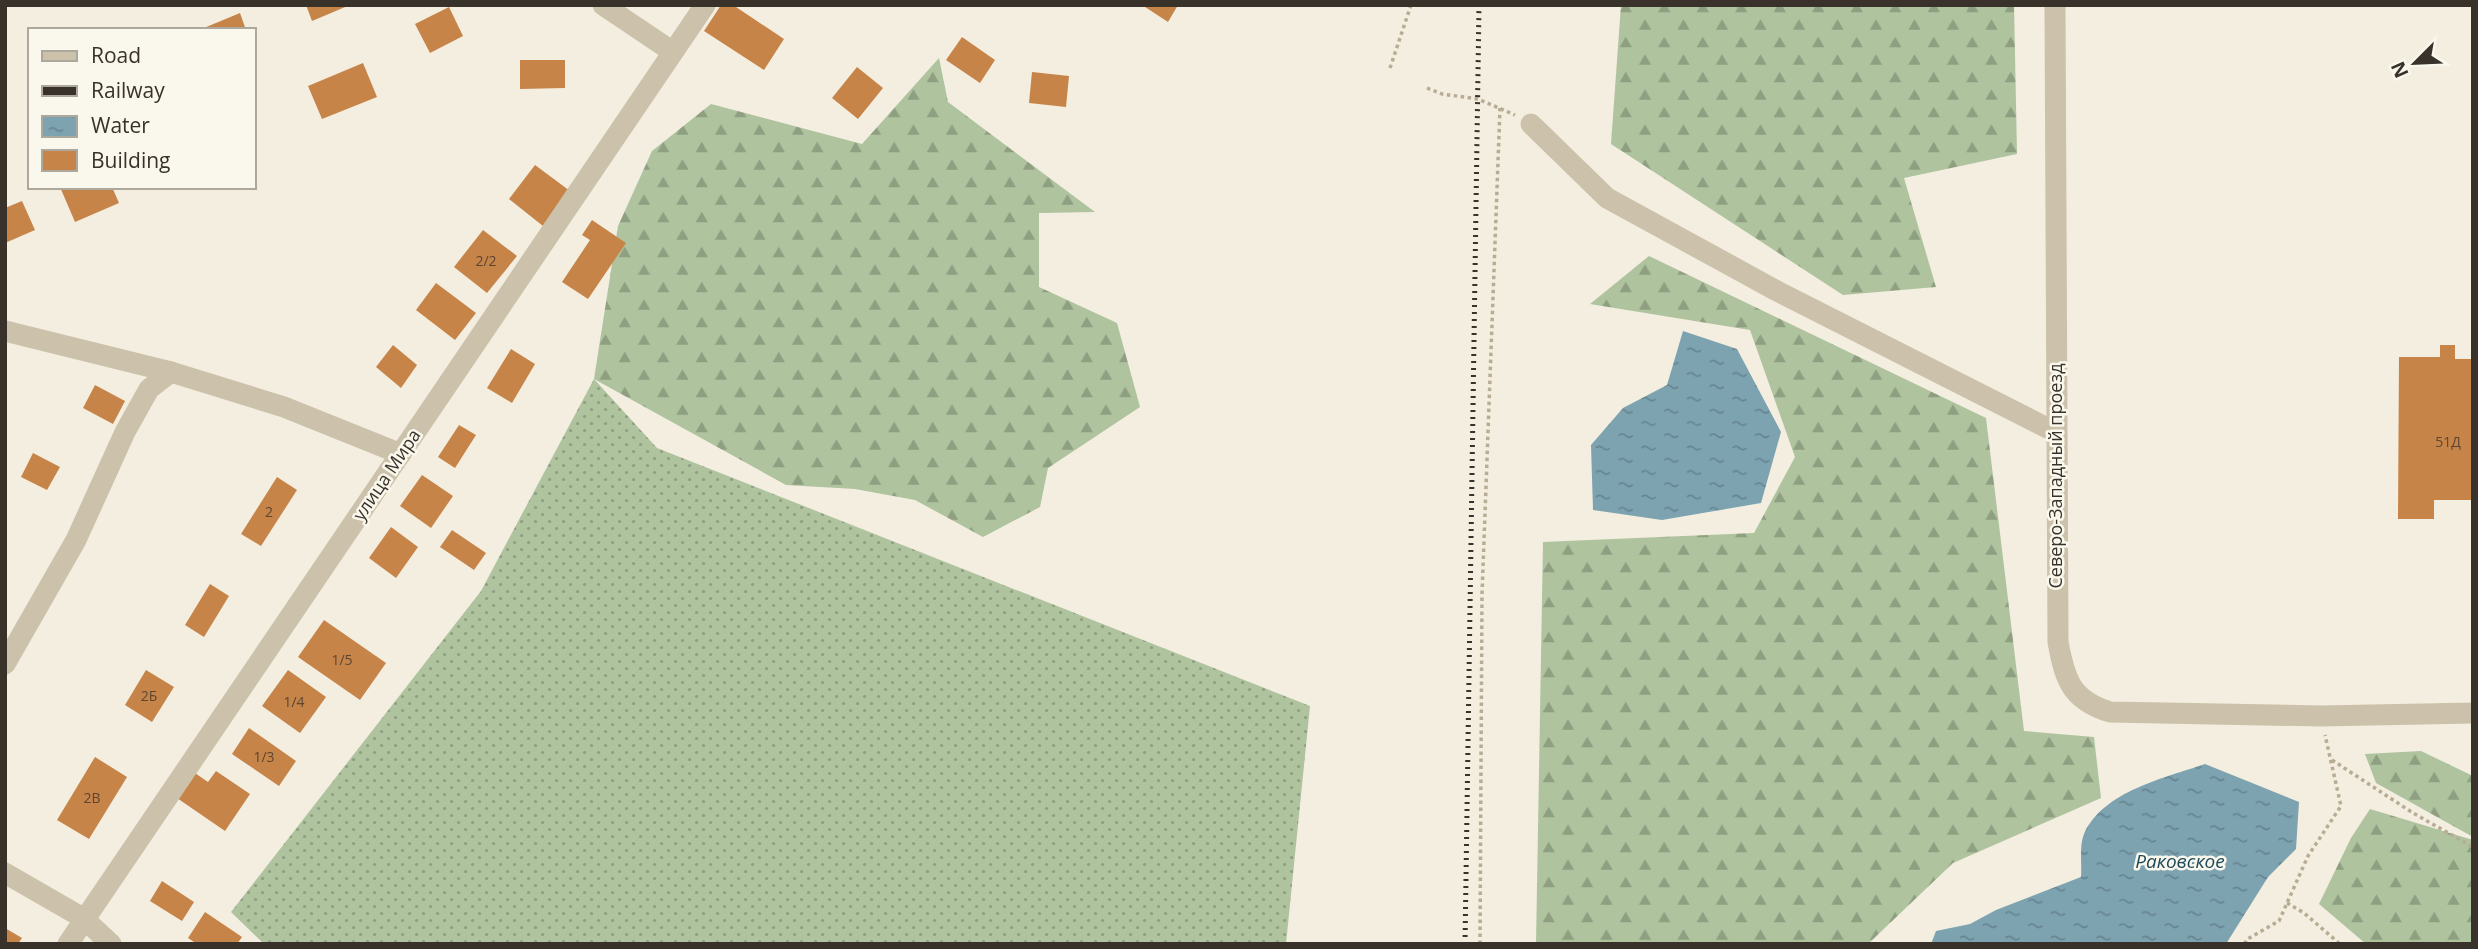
<svg xmlns="http://www.w3.org/2000/svg" width="2478" height="949" viewBox="0 0 2478 949" font-family="'Open Sans',sans-serif">
  <style>
    .forest { fill: url(#forest-firs) }
    .garden { fill: url(#garden-dots) }
    .water { fill: url(#water-ripples) }
    .building { fill: #c78449 }
    .lines { fill: none; stroke-linecap: round; stroke-linejoin: round }
    .path { stroke: #b8ac94; stroke-width: 3.5; stroke-dasharray: 3.5 3.5; stroke-linecap: butt }
    .minor { stroke: #ccc1aa; stroke-width: 21 }
    .rail { stroke: #39322a; stroke-width: 5; stroke-dasharray: 2 5; stroke-linecap: butt }
    .labels { text-anchor: middle; stroke-width: 5; stroke-linejoin: round; paint-order: stroke }
    .number-label { font-size: 14px; fill: #5c4632 }
    .street-label { font-size: 18px; fill: #39322a; stroke: #faf7ec }
    .water-label { font-size: 19px; font-style: italic; fill: #1e4a5c; stroke: #faf7ec }
  </style>
  <defs>
    <pattern id="forest-firs" width="22" height="20" patternUnits="userSpaceOnUse" patternTransform="scale(1.75)"><rect width="22" height="20" fill="#aec39e"/><path d="M5 1l3.5 6h-7zM16 11l3.5 6h-7z" fill="#8f9f81"/></pattern>
    <pattern id="garden-dots" width="8" height="8" patternUnits="userSpaceOnUse" patternTransform="scale(1.75)"><rect width="8" height="8" fill="#aec39e"/><path d="M2 2h.1M6 6h.1" fill="none" stroke="#8f9f81" stroke-width="1.8" stroke-linecap="round"/></pattern>
    <pattern id="water-ripples" width="26" height="14" patternUnits="userSpaceOnUse" patternTransform="scale(1.75)"><rect width="26" height="14" fill="#7da3b1"/><path d="M2 4q2-2 4 0t4 0M15 11q2-2 4 0t4 0" fill="none" stroke="#678590"/></pattern>
  </defs>
  <rect width="100%" height="100%" fill="#f3eedf"/>
  <g class="forest">
    <polygon points="1621,5 2014,5 2017,154 1904,178 1936,287 1843,295 1611,144"/>
    <polygon points="939,58 948,102 1095,212 1039,213 1039,287 1117,323 1140,407 1048,468 1040,507 983,537 915,500 855,489 786,485 594,379 618,226 652,151 711,104 862,144"/>
    <polygon points="1649,256 1986,418 2024,731 2094,737 2101,798 1953,863 1868,944 1536,944 1543,542 1754,533 1795,457 1750,330 1590,304"/>
    <polygon points="2421,751 2473,776 2473,837 2376,783 2365,754"/>
    <polygon points="2370,809 2473,840 2473,944 2366,944 2319,904 2351,838"/>
  </g>
  <polygon class="garden" points="594,379 657,448 1310,706 1286,944 264,944 231,912 481,591"/>
  <g class="water">
    <polygon points="1683,331 1737,349 1781,432 1761,503 1662,520 1593,510 1591,445 1623,408 1667,385"/>
    <path d="M2205,764L2299,802L2296,849L2268,877L2226,944H1931L1936,931L1970,924L1996,910L2081,877C2082,864 2079,846 2084,834C2103,791 2165,778 2205,764Z"/>
  </g>
  <g class="building">
    <polygon points="306,5 350,5 312,21"/>
    <polygon points="721,5 733,5 784,39 764,70 704,31"/>
    <polygon points="1142,5 1178,5 1168,22"/>
    <polygon points="449,7 463,36 430,53 415,24"/>
    <polygon points="240,13 246,30 199,30"/>
    <polygon points="962,37 995,60 980,83 946,60"/>
    <polygon points="520,60 565,60 565,88 520,89"/>
    <polygon points="363,63 377,97 322,119 308,86"/>
    <polygon points="857,67 883,88 858,119 832,98"/>
    <polygon points="1032,72 1069,76 1066,107 1029,103"/>
    <polygon points="535,165 570,191 543,226 509,199"/>
    <polygon points="60,187 112,187 119,203 75,222"/>
    <polygon points="22,201 35,230 5,243 5,208"/>
    <polygon points="592,220 626,243 588,299 562,282 590,240 582,235"/>
    <polygon points="483,230 517,256 487,293 454,267"/>
    <polygon points="436,283 476,313 455,340 416,310"/>
    <polygon points="393,345 417,365 401,388 376,367"/>
    <polygon points="2440,345 2455,345 2455,359 2473,359 2473,500 2434,500 2434,519 2398,519 2399,357 2440,357"/>
    <polygon points="511,349 535,364 512,403 487,388"/>
    <polygon points="95,385 125,401 113,424 83,408"/>
    <polygon points="459,425 476,435 455,468 438,457"/>
    <polygon points="33,453 60,467 47,490 21,477"/>
    <polygon points="422,475 453,496 431,528 400,506"/>
    <polygon points="277,477 297,490 261,546 241,534"/>
    <polygon points="391,527 418,547 396,578 369,558"/>
    <polygon points="452,530 486,553 474,570 440,547"/>
    <polygon points="210,584 229,596 204,637 185,625"/>
    <polygon points="324,620 386,663 360,700 298,657"/>
    <polygon points="146,670 174,687 152,722 125,705"/>
    <polygon points="288,670 326,697 300,733 262,706"/>
    <polygon points="249,728 296,761 279,786 232,754"/>
    <polygon points="95,757 127,777 89,839 57,820"/>
    <polygon points="192,771 208,782 216,771 250,794 225,831 174,796"/>
    <polygon points="162,881 194,902 182,921 150,901"/>
    <polygon points="205,912 242,937 237,944 197,944 188,938"/>
    <polygon points="5,928 22,938 18,944 5,944"/>
  </g>
  <g class="lines">
    <g class="path">
      <polyline points="1390,68 1411,5"/>
      <polyline points="1427,88 1442,94 1478,99 1515,115"/>
      <polyline points="2332,760 2413,813 2473,847"/>
      <polyline points="2287,903 2304,913 2340,944"/>
      <polyline points="1480,944 1482,595 1500,108"/>
      <polyline points="2245,944 2246,940 2279,921 2308,856 2341,806 2325,735"/>
    </g>
    <g class="minor">
      <polyline points="603,5 673,52"/>
      <path d="M2055,5L2058,642C2065,680 2071,700 2110,712L2321,716L2473,713"/>
      <polyline points="1531,124 1607,198 1777,291 2055,432"/>
      <polyline points="5,331 171,372 284,407 401,454"/>
      <polyline points="5,664 76,540 125,432 149,389 171,372"/>
      <polyline points="5,873 83,918 111,944"/>
      <polyline points="68,944 705,5"/>
    </g>
    <polyline class="rail" points="1465,944 1479,5"/>
  </g>
  <g class="labels">
    <g class="number-label">
      <text x="486" y="266">2/2</text>
      <text x="2448" y="447">51Д</text>
      <text x="269" y="517">2</text>
      <text x="342" y="665">1/5</text>
      <text x="149" y="701">2Б</text>
      <text x="294" y="707">1/4</text>
      <text x="264" y="762">1/3</text>
      <text x="92" y="803">2В</text>
    </g>
    <g class="street-label">
      <text transform="translate(387 475) rotate(-56)" y="6">улица Мира</text>
      <text transform="translate(2056 476) rotate(-90)" y="6">Северо-Западный проезд</text>
    </g>
    <g class="water-label">
      <text x="2180" y="868">Раковское</text>
    </g>
  </g>
  <rect width="2478" height="949" fill="none" stroke="#39322a" stroke-width="14"/>
  <rect x="28" y="28" width="228" height="161" fill="#faf7ec" stroke="#ada89e" stroke-width="2"/>
  <rect x="42" y="51" width="35" height="10" fill="#ccc1aa" stroke="#ada89e" stroke-width="2"/>
  <text x="91" y="63" font-size="21" fill="#39322a">Road</text>
  <rect x="42" y="86" width="35" height="10" fill="#39322a" stroke="#ada89e" stroke-width="2"/>
  <text x="91" y="98" font-size="21" fill="#39322a">Railway</text>
  <rect x="42" y="116" width="35" height="21" fill="url(#water-ripples)" stroke="#ada89e" stroke-width="2"/>
  <text x="91" y="133" font-size="21" fill="#39322a">Water</text>
  <rect x="42" y="150" width="35" height="21" fill="#c78449" stroke="#ada89e" stroke-width="2"/>
  <text x="91" y="168" font-size="21" fill="#39322a">Building</text>
  <g transform="translate(2415 63) rotate(246)" stroke="#faf7ec" stroke-width="5" paint-order="stroke">
  <path d="M0-5L12 26L0 18L-12 26Z" fill="#39322a"/>
  <text y="-10" font-size="19" font-weight="bold" text-anchor="middle" fill="#39322a">N</text>
  </g>
</svg>
